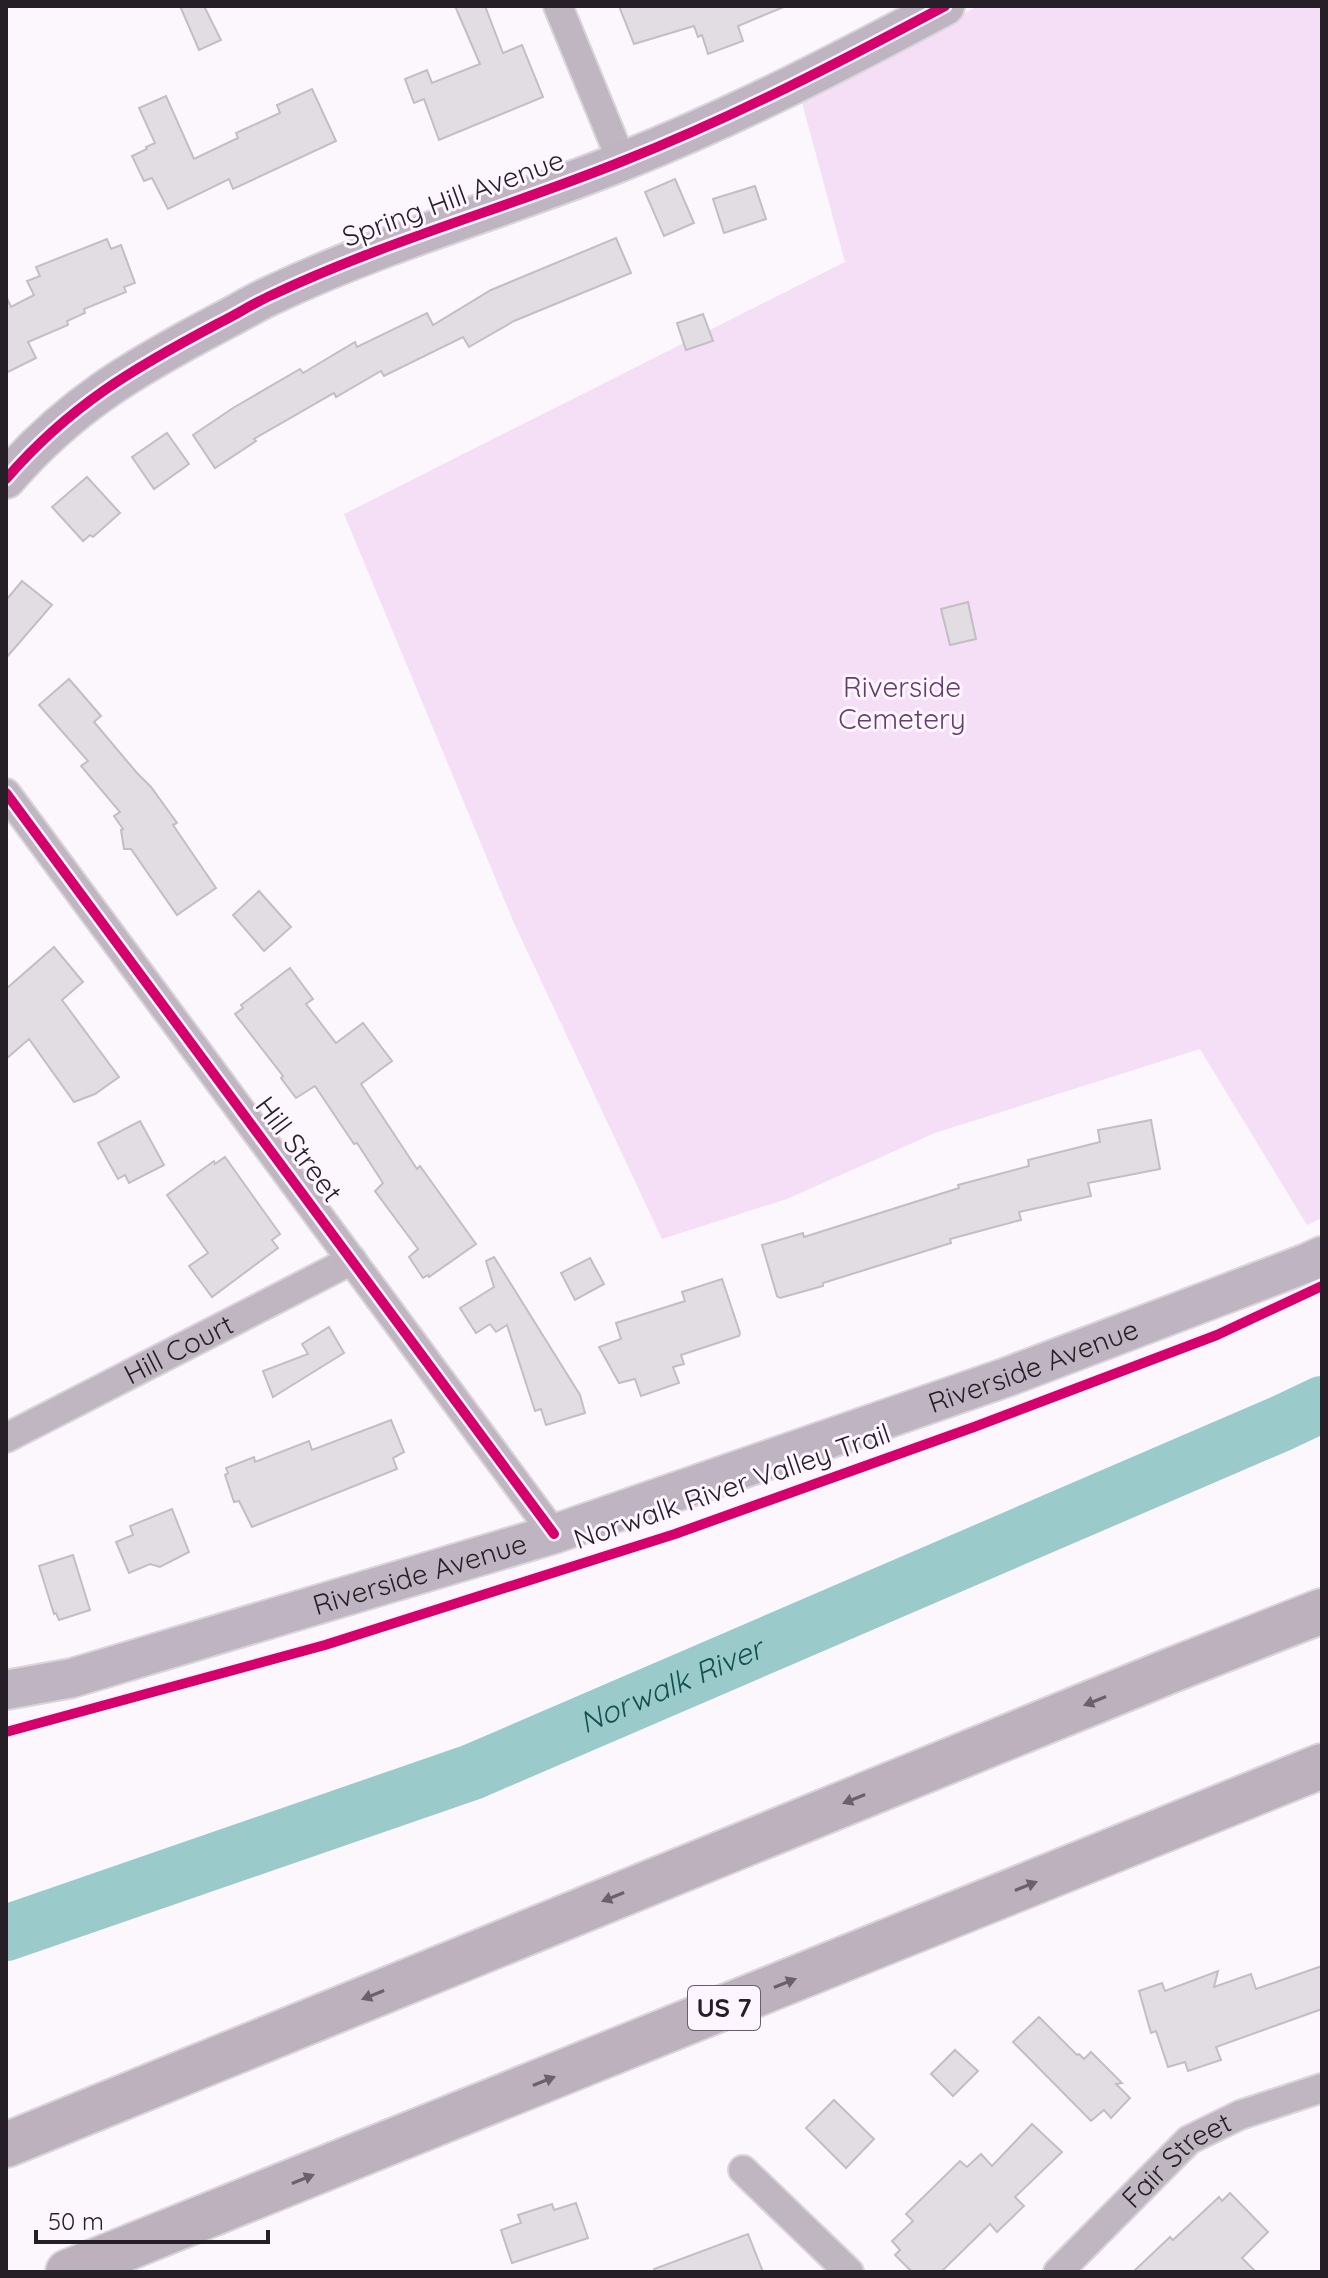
<svg xmlns="http://www.w3.org/2000/svg" width="1328" height="2278" viewBox="0 0 1328 2278" font-family="Quicksand,sans-serif">
  <style>
    .green { fill: #f4dff7 }
    .lines { fill: none; stroke-linecap: round; stroke-linejoin: round }
    .river { stroke: #9bcaca; stroke-width: 56 }
    .building { fill: #e2dce3; stroke: #c3bec4; stroke-width: 2 }
    .street-casing { stroke: #d9d5da; stroke-width: 32 }
    .secondary-casing { stroke: #d9d5da; stroke-width: 42 }
    .highway-casing { stroke: #d9d5da; stroke-width: 48 }
    .street { stroke: #bfb6c1; stroke-width: 28 }
    .secondary { stroke: #bfb4c1; stroke-width: 38 }
    .highway { stroke: #bcb1bd; stroke-width: 44 }
    .cycleway-casing { stroke: #fdf5ff; stroke-width: 15 }
    .cycleway { stroke: #d6006c; stroke-width: 10 }
    .oneway { fill: #6a616a }
    .labels { text-anchor: middle; stroke-width: 6; stroke-linejoin: round; paint-order: stroke }
    .shield { fill: #fdf5ff; stroke: #665f68; stroke-width: 2 }
    .shield-label { font-size: 26px; font-weight: bold; fill: #261f27 }
    .street-label { font-size: 28px; fill: #261f27; stroke: #fdf5ff }
    .park-label { font-size: 28px; fill: #683a6f; stroke: #fdf5ff }
    .water-label { font-size: 30px; font-style: italic; fill: #135050; stroke: #fdf5ff }
  </style>
  <rect width="100%" height="100%" fill="#fcf7fd"/>
  <polygon class="green" points="978,6 1322,6 1322,1218 1307,1225 1200,1049 935,1133 787,1199 662,1239 514,923 344,514 845,262 801,99"/>
  <g class="lines">
    <path class="river" id="s1" d="M6,1933L472,1772L1282,1423L1322,1404"/>
  </g>
  <g class="building">
    <polygon points="180,6 204,6 221,40 199,50"/>
    <polygon points="455,6 485,6 503,53 522,45 543,97 439,140 424,99 414,103 405,79 427,70 432,83 480,64"/>
    <polygon points="619,6 786,6 738,26 743,41 708,54 702,35 698,37 694,26 634,44"/>
    <polygon points="312,89 336,141 233,189 229,179 168,209 152,178 144,181 132,156 147,149 146,147 155,143 139,108 166,96 194,159 238,138 236,133 280,113 277,105"/>
    <polygon points="675,179 694,223 664,236 645,192"/>
    <polygon points="755,186 766,219 724,233 713,199"/>
    <polygon points="616,238 631,273 514,321 469,347 463,337 384,376 381,371 336,397 334,393 254,439 256,441 215,468 193,435 233,408 300,369 303,373 355,342 357,347 427,313 433,325 491,290"/>
    <polygon points="107,239 111,249 121,245 135,283 124,287 126,292 84,309 85,313 67,321 68,325 28,342 36,358 6,373 6,296 11,307 34,295 27,281 40,276 36,267"/>
    <polygon points="703,314 713,341 686,350 677,323"/>
    <polygon points="167,433 189,464 154,489 132,457"/>
    <polygon points="87,477 120,513 93,537 90,535 83,541 52,507"/>
    <polygon points="22,581 52,605 6,658 6,600"/>
    <polygon points="968,602 976,639 950,645 941,609"/>
    <polygon points="69,679 101,716 94,722 137,773 151,787 177,823 173,825 216,888 177,915 131,849 124,849 121,830 123,829 114,816 120,812 81,766 88,761 39,705"/>
    <polygon points="259,891 291,927 264,951 233,915"/>
    <polygon points="54,947 83,982 62,1000 119,1077 95,1094 74,1102 29,1039 6,1059 6,989"/>
    <polygon points="290,968 313,999 306,1004 336,1043 363,1023 392,1061 361,1084 417,1169 420,1166 476,1244 429,1277 428,1275 423,1278 409,1257 418,1249 375,1191 383,1183 357,1143 354,1144 315,1086 296,1098 281,1078 283,1076 235,1014 243,1008 241,1005"/>
    <polygon points="1151,1120 1160,1169 1088,1183 1091,1196 1019,1212 1021,1220 950,1239 951,1243 823,1283 823,1286 780,1298 777,1296 762,1245 803,1233 804,1237 959,1188 958,1185 1029,1166 1028,1160 1100,1142 1098,1130"/>
    <polygon points="140,1121 164,1165 129,1183 125,1175 118,1179 98,1143"/>
    <polygon points="225,1157 280,1234 272,1240 278,1248 212,1297 189,1266 208,1253 167,1195 214,1161 215,1164"/>
    <polygon points="494,1257 580,1395 585,1413 546,1425 541,1409 535,1411 507,1325 496,1332 490,1324 476,1333 460,1308 494,1287 486,1261"/>
    <polygon points="590,1258 604,1284 575,1300 561,1273"/>
    <polygon points="722,1279 740,1333 739,1336 681,1355 684,1364 673,1367 679,1383 641,1396 635,1379 619,1383 599,1347 621,1339 616,1323 685,1301 682,1292"/>
    <polygon points="329,1327 344,1353 273,1397 263,1371 308,1354 302,1344"/>
    <polygon points="391,1420 404,1452 393,1458 397,1469 252,1527 239,1501 234,1502 225,1475 228,1473 226,1468 254,1457 255,1462 309,1441 312,1450"/>
    <polygon points="172,1509 189,1552 160,1567 150,1564 129,1573 116,1542 133,1535 130,1526"/>
    <polygon points="73,1555 90,1610 59,1620 56,1613 54,1614 39,1566"/>
    <polygon points="1322,1966 1322,2009 1216,2047 1221,2060 1188,2071 1185,2062 1168,2067 1156,2031 1151,2033 1139,1991 1162,1983 1165,1991 1218,1971 1214,1987 1251,1974 1256,1989"/>
    <polygon points="1039,2017 1077,2055 1079,2054 1084,2059 1091,2052 1122,2083 1116,2084 1130,2098 1111,2118 1104,2110 1091,2121 1013,2042"/>
    <polygon points="955,2050 978,2071 953,2096 931,2074"/>
    <polygon points="834,2100 874,2139 846,2168 806,2128"/>
    <polygon points="1032,2124 1062,2152 1015,2197 1024,2206 997,2232 990,2224 941,2272 912,2272 895,2255 900,2250 892,2241 913,2221 906,2214 960,2161 967,2167 981,2154 992,2166"/>
    <polygon points="1230,2193 1268,2232 1242,2258 1256,2272 1133,2272 1170,2237 1173,2240 1219,2197 1222,2201"/>
    <polygon points="576,2203 588,2238 512,2263 501,2230 521,2223 518,2215 552,2204 554,2210"/>
    <polygon points="748,2234 763,2272 655,2272 654,2269"/>
  </g>
  <g class="lines">
    <g class="street-casing">
      <g id="street">
        <polyline points="558,6 622,162"/>
        <polyline points="6,793 554,1534"/>
        <path id="s2" d="M6,1438L352,1260"/>
        <polyline points="743,2170 849,2272"/>
        <path id="s3" d="M1058,2272L1189,2140L1240,2115L1322,2088"/>
      </g>
    </g>
    <g class="secondary-casing">
      <g id="secondary">
        <path d="M6,479C70,405 134,368 219,323C237,314 254,303 272,295C386,241 507,208 623,161C734,117 840,62 945,6"/>
        <path id="s4" d="M6,1690L72,1678L554,1534L1007,1377L1307,1263L1322,1256"/>
      </g>
    </g>
    <g class="highway-casing">
      <g id="highway">
        <polyline points="6,2145 1167,1672 1322,1611"/>
        <polyline points="68,2272 1322,1766"/>
      </g>
    </g>
    <use href="#street" class="street"/>
    <use href="#secondary" class="secondary"/>
    <use href="#highway" class="highway"/>
    <g class="cycleway-casing">
      <g id="cycleway">
        <path d="M6,479C70,405 134,368 219,323C237,314 254,303 272,295C386,241 507,208 623,161C734,117 840,62 945,6"/>
        <polyline points="6,793 554,1534"/>
        <polyline points="6,1732 325,1645 675,1534 974,1427 1217,1335 1322,1286"/>
      </g>
    </g>
    <use href="#cycleway" class="cycleway"/>
  </g>
  <defs><path id="oneway-solid" d="M-6-.8H1V-3.2L6.5 0L1 3.2V.8H-6Z" transform="scale(2)"/></defs>
  <g class="oneway">
    <use href="#oneway-solid" transform="translate(1095 1701) rotate(158)"/>
    <use href="#oneway-solid" transform="translate(854 1799) rotate(158)"/>
    <use href="#oneway-solid" transform="translate(1026 1886) rotate(-22)"/>
    <use href="#oneway-solid" transform="translate(613 1897) rotate(158)"/>
    <use href="#oneway-solid" transform="translate(785 1983) rotate(-22)"/>
    <use href="#oneway-solid" transform="translate(373 1995) rotate(158)"/>
    <use href="#oneway-solid" transform="translate(544 2081) rotate(-22)"/>
    <use href="#oneway-solid" transform="translate(303 2179) rotate(-22)"/>
  </g>
  <g class="labels">
    <rect class="shield" x="688" y="1986" width="72" height="44" rx="6"/>
    <g class="shield-label">
      <text x="724" y="2017">US 7</text>
    </g>
    <g class="street-label">
      <text transform="translate(453 198) rotate(-20)" y="10">Spring Hill Avenue</text>
      <text transform="translate(299 1149) rotate(53)" y="10">Hill Street</text>
      <text dy="10" stroke="none"><textPath href="#s2" startOffset="194">Hill Court</textPath></text>
      <text dy="10" stroke="none"><textPath href="#s4" startOffset="1078">Riverside Avenue</textPath></text>
      <text transform="translate(732 1486) rotate(-19)" y="10">Norwalk River Valley Trail</text>
      <text dy="10" stroke="none"><textPath href="#s4" startOffset="430">Riverside Avenue</textPath></text>
      <text dy="10" stroke="none"><textPath href="#s3" startOffset="164">Fair Street</textPath></text>
    </g>
    <g class="park-label">
      <text x="902" y="697">Riverside<tspan x="902" dy="32">Cemetery</tspan></text>
    </g>
    <g class="water-label">
      <text dy="10" stroke="none"><textPath href="#s1" startOffset="710">Norwalk River</textPath></text>
    </g>
  </g>
  <rect width="1328" height="2278" fill="none" stroke="#261f27" stroke-width="16"/>
  <path d="M36 2230v12h232v-12" fill="none" stroke="#261f27" stroke-width="4"/>
  <text x="48" y="2230" font-size="24" fill="#261f27" stroke="#fdf5ff" stroke-width="6" paint-order="stroke">50 m</text>
</svg>
